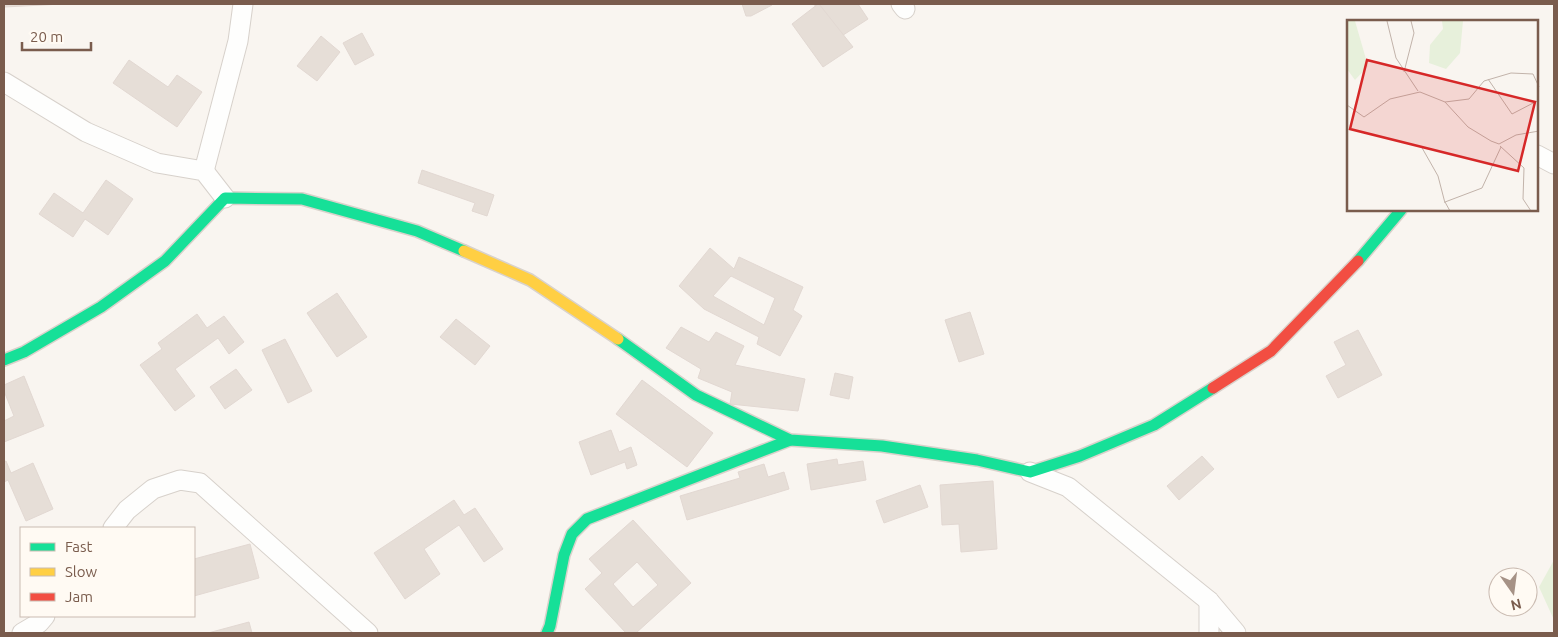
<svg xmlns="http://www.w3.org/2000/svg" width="1558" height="637" viewBox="0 0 1558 637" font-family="Ubuntu,sans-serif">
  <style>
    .green { fill: #e7f0db }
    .building { fill: #e6ded7; stroke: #e2d8d2; fill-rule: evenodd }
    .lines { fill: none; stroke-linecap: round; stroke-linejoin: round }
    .street-casing { stroke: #d7d1cb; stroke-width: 21 }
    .fast-casing { stroke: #d9d2cb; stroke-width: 14 }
    .slow-casing { stroke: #d9d2cb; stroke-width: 14 }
    .jam-casing { stroke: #d9d2cb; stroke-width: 14 }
    .street { stroke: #fefefd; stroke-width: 19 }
    .fast { stroke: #16e098; stroke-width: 11 }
    .slow { stroke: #ffcf43; stroke-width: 11 }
    .jam { stroke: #f24e42; stroke-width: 11 }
    .inset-road { fill: none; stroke: #c2b3aa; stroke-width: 1 }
    .view { fill: #d62828; fill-opacity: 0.15; stroke: #d62828; stroke-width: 2.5 }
    .inset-edge { fill: none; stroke: #7a5c4d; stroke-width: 2.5 }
  </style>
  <rect width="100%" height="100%" fill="#f9f5f0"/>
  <polygon class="green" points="1554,560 1554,620 1539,587"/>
  <g class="building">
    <polygon points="4,4 62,4 4,7"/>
    <polygon points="742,4 771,4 772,5 751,16 746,16"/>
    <polygon points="814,4 858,4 868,19 837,39"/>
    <polygon points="818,4 819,4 853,47 823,67 792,24"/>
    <polygon points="362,33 374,55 355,65 343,43"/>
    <polygon points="321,36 340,52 317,81 297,66"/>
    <polygon points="129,60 168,87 177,75 202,92 177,127 113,83"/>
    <polygon points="422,170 494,195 487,216 472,211 475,203 418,183"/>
    <polygon points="106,180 133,199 108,235 85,219 73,237 39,214 54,193 83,213"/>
    <path d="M710,248L734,269L739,257L803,287L793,310L802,316L780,356L757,344L759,337L704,309L679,286ZM731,276L775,298L764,325L713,296Z"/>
    <polygon points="337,293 367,337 337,357 307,313"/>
    <polygon points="970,312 984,354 959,362 945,320"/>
    <polygon points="197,314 207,328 224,316 244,342 229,354 218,338 175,369 195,396 175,411 140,365 162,349 158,343"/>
    <polygon points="456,319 490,346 475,365 440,337"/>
    <polygon points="681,327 709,342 716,332 744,346 735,365 805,379 798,411 730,404 732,392 698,378 701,369 666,348"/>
    <polygon points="1358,330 1382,375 1338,398 1326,376 1346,365 1334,342"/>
    <polygon points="285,339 312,391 288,403 262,350"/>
    <polygon points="236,369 252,390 225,409 210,387"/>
    <polygon points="835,373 853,377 849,399 830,395"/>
    <polygon points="24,376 44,426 4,442 4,421 14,416 4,391 4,385"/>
    <polygon points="642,380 713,433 687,467 616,414"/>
    <polygon points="611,430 619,452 631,447 637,465 627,469 625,462 591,475 579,442"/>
    <polygon points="1202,456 1214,469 1179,500 1167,486"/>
    <polygon points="837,459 838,465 863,461 866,480 811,490 807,464"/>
    <polygon points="6,461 11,473 33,463 53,509 26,521 8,480 4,482 4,462"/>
    <polygon points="764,464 768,477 784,472 789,489 687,520 680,496 740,478 738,472"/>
    <polygon points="993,481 997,549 961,552 959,524 942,525 940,485"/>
    <polygon points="920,485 928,507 884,523 876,501"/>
    <polygon points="454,500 464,515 475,508 503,549 484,562 459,525 424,549 440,574 405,599 374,553"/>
    <path d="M633,520L691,583L636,633H626L585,589L602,573L589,559ZM637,562L658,585L633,607L613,584Z"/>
    <polygon points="250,544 259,578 194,596 194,559"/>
    <polygon points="249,622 252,633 208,633"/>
  </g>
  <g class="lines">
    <g class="street-casing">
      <g id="street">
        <polyline points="901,4 905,9"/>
        <polyline points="4,82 86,132 157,163 204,171 225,198"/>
        <polyline points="1537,155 1554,164"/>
        <polyline points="204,171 238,41 243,4"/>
        <polyline points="1030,472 1068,487 1209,601 1236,633"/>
        <polyline points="113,528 127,510 153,489 180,480 200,483 368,633"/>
        <polyline points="22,633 39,623 45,616"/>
        <polyline points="1209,633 1209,601"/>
      </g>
    </g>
    <g class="fast-casing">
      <g id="fast">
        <polyline points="1358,261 1401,210"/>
        <polyline points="618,339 696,395 790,440 882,446 977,460 1030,472 1080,456 1154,425 1213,388"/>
        <polyline points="4,360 24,352 101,307 165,261 225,198 302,199 417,231 464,251"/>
        <polyline points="547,633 550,626 564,555 572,534 587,519 790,440"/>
      </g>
    </g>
    <g class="slow-casing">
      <polyline id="slow" points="464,251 530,280 618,339"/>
    </g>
    <g class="jam-casing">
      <polyline id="jam" points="1213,388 1271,351 1358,261"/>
    </g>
    <use href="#street" class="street"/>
    <use href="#fast" class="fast"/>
    <use href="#slow" class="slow"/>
    <use href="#jam" class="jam"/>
  </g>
  <g transform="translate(1347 20)">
    <rect width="191" height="191" fill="#f9f5f0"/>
    <path d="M0,1H8L21,46L8,60L0,49ZM95,1H116L113,33L99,49L82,43L83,25L96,9Z" fill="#e7f0db"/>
    <path class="inset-road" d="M40,1L49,38L71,71M57,52L67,13L64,1M141,59L165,94L192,80M98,82L122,79L137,61L164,53L186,54L192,67M0,85L17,97L43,79L73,72L98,82L121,107L144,121L152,124L169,115L192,111M74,126L91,156L98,183M153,126L177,148L176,179L184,191M103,191L98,182L135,168L154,127"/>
    <path class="view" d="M20,40L188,82L171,151L3,109Z"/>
    <rect width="191" height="191" class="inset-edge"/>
  </g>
  <rect width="1558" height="637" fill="none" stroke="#7a5c4d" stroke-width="10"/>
  <rect x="20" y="527" width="175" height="90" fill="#fffaf3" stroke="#cabbb1"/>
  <rect x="30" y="543" width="25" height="8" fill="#16e098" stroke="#cabbb1"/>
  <text x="65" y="552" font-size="15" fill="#7a5c4d">Fast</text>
  <rect x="30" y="568" width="25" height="8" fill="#ffcf43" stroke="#cabbb1"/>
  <text x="65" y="577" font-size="15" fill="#7a5c4d">Slow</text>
  <rect x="30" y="593" width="25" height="8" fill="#f24e42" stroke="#cabbb1"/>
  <text x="65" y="602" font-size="15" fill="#7a5c4d">Jam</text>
  <g transform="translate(1513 592) rotate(166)"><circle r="24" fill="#fffaf3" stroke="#cabbb1"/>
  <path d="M0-4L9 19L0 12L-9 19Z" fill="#a69286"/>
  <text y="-8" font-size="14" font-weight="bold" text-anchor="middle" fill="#7a5c4d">N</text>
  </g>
  <path d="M22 42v8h69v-8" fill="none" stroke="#7a5c4d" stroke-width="2.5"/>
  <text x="30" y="42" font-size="15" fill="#7a5c4d" stroke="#fffaf3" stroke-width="4" paint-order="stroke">20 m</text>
</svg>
